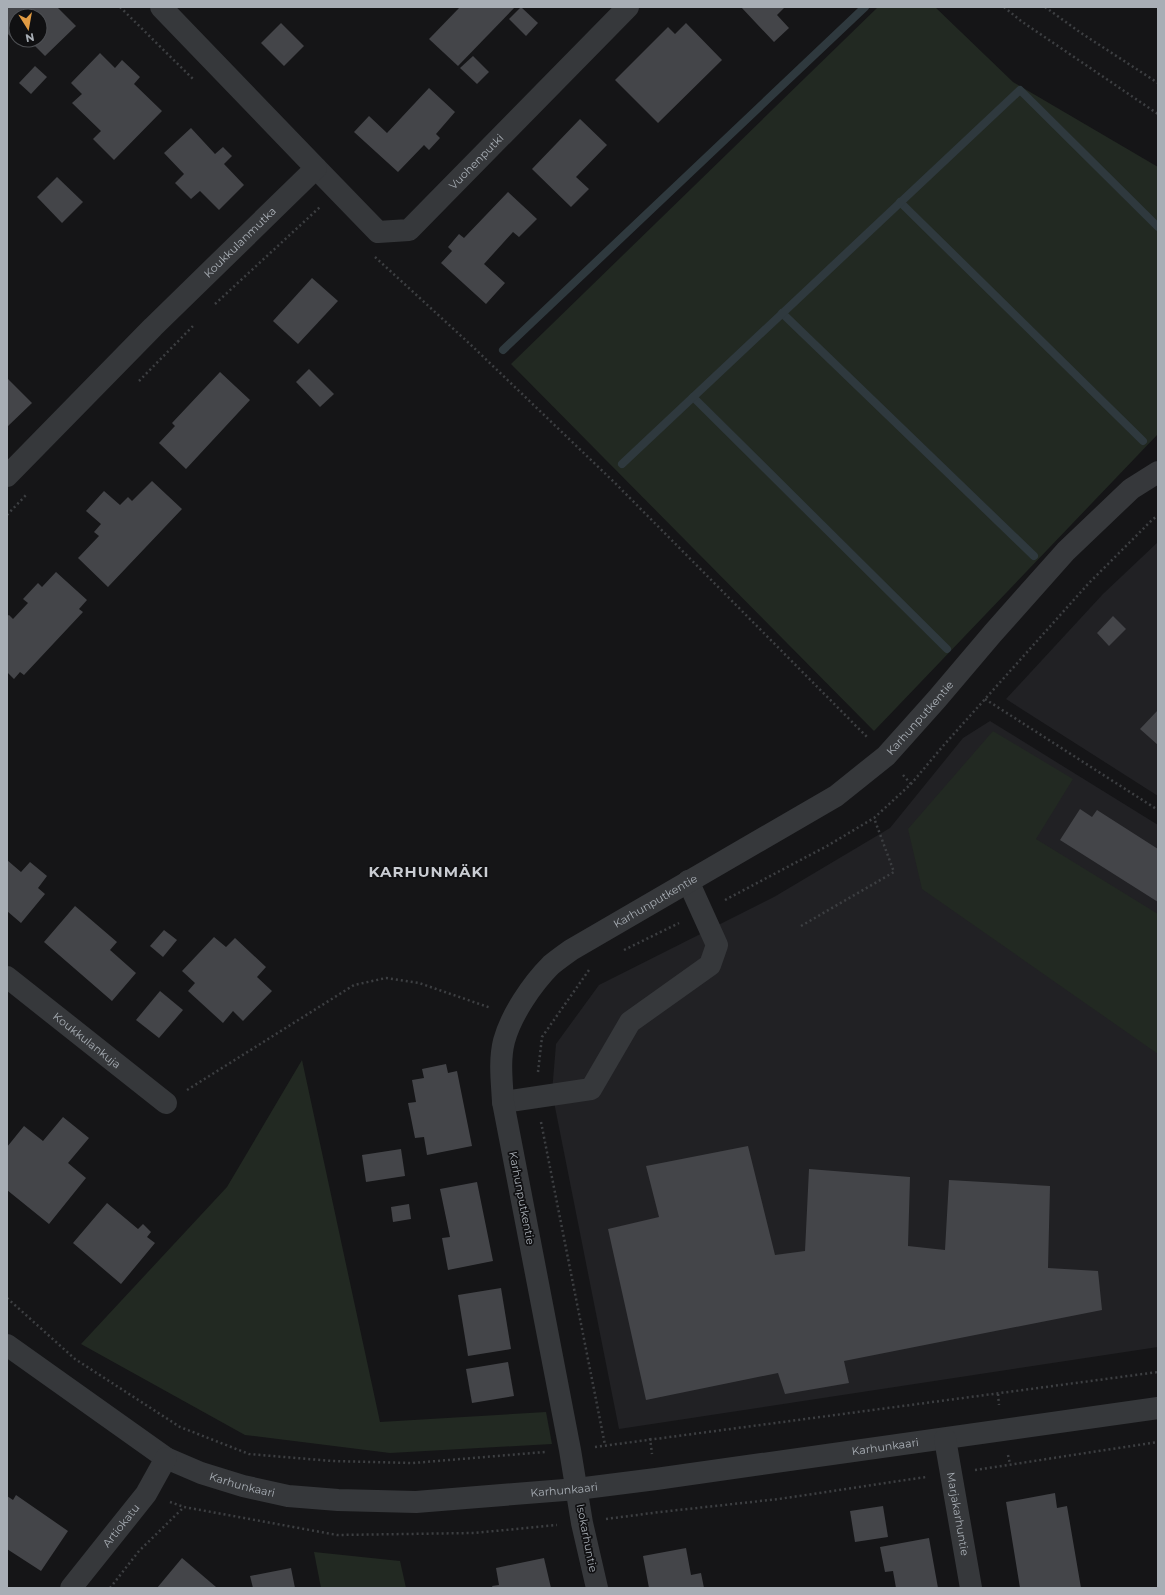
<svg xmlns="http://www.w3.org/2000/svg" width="1165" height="1595" viewBox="0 0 1165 1595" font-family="Montserrat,sans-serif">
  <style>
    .built { fill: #212124 }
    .green { fill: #222922 }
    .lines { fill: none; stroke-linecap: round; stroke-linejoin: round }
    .stream { stroke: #2f393e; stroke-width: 8 }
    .building { fill: #444549 }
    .path { stroke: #3d3f42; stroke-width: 2.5; stroke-dasharray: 2 3; stroke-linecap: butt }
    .minor { stroke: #36383b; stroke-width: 22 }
    .labels { text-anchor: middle; stroke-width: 3.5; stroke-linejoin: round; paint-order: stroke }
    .street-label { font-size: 11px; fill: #a8aeb5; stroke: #101012 }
    .district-label { font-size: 15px; font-weight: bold; letter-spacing: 1px; fill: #c9ccd2; stroke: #101012 }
  </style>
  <rect width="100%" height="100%" fill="#151517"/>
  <g class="built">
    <polygon points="1158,542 1158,796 1006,699 1103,594"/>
    <polygon points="990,721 1158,825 1158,1347 619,1429 552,1092 556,1044 599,985 774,897 890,828 963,738"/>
  </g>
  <g class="green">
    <polygon points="878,7 935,7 1013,82 1158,167 1158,434 874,731 511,364"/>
    <polygon points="993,731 1073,779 1036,839 1158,914 1158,1054 922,889 908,829"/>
    <polygon points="302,1060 380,1422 546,1412 552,1444 390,1453 245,1435 81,1344 227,1187"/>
    <polygon points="314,1552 400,1561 406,1588 321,1588"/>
  </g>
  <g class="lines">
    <g class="stream">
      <polyline points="900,202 1143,441"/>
      <polyline points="782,313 1034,556"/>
      <polyline points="503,350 865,7"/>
      <polyline points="693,397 947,649"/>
      <polyline points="622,464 1020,90 1158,227"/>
    </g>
  </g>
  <g class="building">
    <polygon points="7,7 57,7 76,26 45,56 29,40 40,40 40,16 16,16 16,40 24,40 19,45 7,33"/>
    <polygon points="460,7 515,7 458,66 429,39"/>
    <polygon points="521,7 538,23 526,36 509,19"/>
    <polygon points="741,7 785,7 777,15 789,28 774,42"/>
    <polygon points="281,23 304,46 284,66 261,43"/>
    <polygon points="686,23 722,60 658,123 615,80 668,27 675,34"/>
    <polygon points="100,53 115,68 122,60 140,77 134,84 162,111 114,160 93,139 101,131 72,103 82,94 71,83"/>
    <polygon points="473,56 489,72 477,84 460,68"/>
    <polygon points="35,66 47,77 31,94 19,83"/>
    <polygon points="429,88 455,112 436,134 440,138 429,150 424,145 398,172 354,132 369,116 387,133"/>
    <polygon points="580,119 607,145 576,177 589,189 571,207 532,169"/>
    <polygon points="191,128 215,154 223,147 232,156 224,164 244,185 219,210 200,191 191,199 175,183 184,174 164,153"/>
    <polygon points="57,177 83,202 62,223 37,197"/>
    <polygon points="508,192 537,219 519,237 513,232 484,264 505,283 486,304 441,263 452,251 448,247 459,234 464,238"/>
    <polygon points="312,278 338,301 298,344 273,321"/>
    <polygon points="309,369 334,394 320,407 296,382"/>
    <polygon points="220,372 250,400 186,469 159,443 175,426 172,423"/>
    <polygon points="7,378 32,403 7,427"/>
    <polygon points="152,481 182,509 108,587 78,558 99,536 94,532 101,524 86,511 104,491 120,505 128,497 132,501"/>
    <polygon points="56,572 87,600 79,609 83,612 24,675 20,672 14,679 7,672 7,616 9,615 13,619 28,603 23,599 38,583 42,587"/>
    <polygon points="1113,616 1126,629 1109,646 1097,633"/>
    <polygon points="1158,710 1158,745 1140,729"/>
    <polygon points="1080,809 1092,817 1097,810 1158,849 1158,902 1060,840"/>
    <polygon points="7,860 21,872 30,862 47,876 38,888 45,894 21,923 7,911"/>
    <polygon points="75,906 117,942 110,950 136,973 112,1001 44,942"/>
    <polygon points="164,930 177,940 163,957 150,946"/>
    <polygon points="214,937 226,947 235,938 266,967 257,977 272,991 243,1021 233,1011 223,1023 188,991 195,983 182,971"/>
    <polygon points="160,991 183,1010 159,1038 136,1020"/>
    <polygon points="446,1064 448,1073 457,1071 472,1146 427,1155 424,1137 415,1138 408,1103 416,1102 412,1080 424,1078 422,1069"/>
    <polygon points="63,1117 89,1138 68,1163 86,1178 49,1224 7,1190 7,1147 24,1126 43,1141"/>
    <polygon points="748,1146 775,1255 805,1251 809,1169 910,1177 908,1246 945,1250 949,1180 1050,1186 1048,1268 1098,1271 1102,1310 844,1361 849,1383 785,1394 778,1373 646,1400 608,1229 659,1217 646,1166"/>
    <polygon points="401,1149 405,1176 366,1182 362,1155"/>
    <polygon points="477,1182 493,1261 448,1270 442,1238 450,1237 440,1189"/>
    <polygon points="107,1203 138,1229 143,1224 151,1232 147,1237 155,1243 121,1284 73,1243"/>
    <polygon points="409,1204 411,1219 393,1222 391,1207"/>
    <polygon points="501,1288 511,1349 468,1356 458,1295"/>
    <polygon points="508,1362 514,1396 472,1403 466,1369"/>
    <polygon points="1055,1493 1057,1508 1067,1506 1081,1588 1020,1588 1006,1502"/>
    <polygon points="16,1495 68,1531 41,1571 7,1549 7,1496 13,1500"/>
    <polygon points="883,1506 888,1537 855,1542 850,1511"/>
    <polygon points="929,1538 938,1588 896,1588 893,1571 885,1572 880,1547"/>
    <polygon points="686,1548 691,1575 701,1573 704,1588 649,1588 643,1556"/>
    <polygon points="182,1558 216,1587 214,1588 157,1588"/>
    <polygon points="544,1558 551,1588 493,1588 492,1586 499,1585 496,1568"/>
    <polygon points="291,1568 295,1588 253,1588 250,1576"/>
  </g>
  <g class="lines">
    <g class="path">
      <polyline points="120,7 194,80"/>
      <polyline points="1004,7 1021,21 1158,114"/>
      <polyline points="1045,7 1081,33 1158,83"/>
      <polyline points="375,257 471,345 614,482 868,738"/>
      <polyline points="215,304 320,207"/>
      <polyline points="139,381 193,326"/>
      <polyline points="7,515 27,494"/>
      <polyline points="985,699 1158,810"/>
      <polyline points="903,775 911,784"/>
      <polyline points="725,900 827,846 874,818 911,784 943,746 1088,584 1153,519 1158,516"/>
      <polyline points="801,926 894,872 874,818"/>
      <polyline points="624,950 679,923"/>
      <polyline points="538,1072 542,1037 589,970"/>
      <polyline points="187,1090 354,985 386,978 419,983 491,1008"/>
      <polyline points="541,1122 605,1445"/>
      <polyline points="7,1298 75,1359 180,1427 249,1454 332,1461 413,1463 545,1452"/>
      <polyline points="998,1394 999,1405"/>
      <polyline points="650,1438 652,1454"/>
      <polyline points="595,1447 1158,1372"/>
      <polyline points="1008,1455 1010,1464"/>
      <polyline points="975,1470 1158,1442"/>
      <polyline points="170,1502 184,1507 337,1535 474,1533 557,1525"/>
      <polyline points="606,1519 660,1512 779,1499 926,1477"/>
      <polyline points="110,1588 139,1551 184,1507"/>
    </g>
    <g class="minor">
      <path id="s1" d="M316,168L378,232L409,230L628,7"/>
      <path id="s2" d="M7,476L153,327L316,168L161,7"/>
      <path id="s3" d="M7,977L166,1103"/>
      <polyline points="503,1102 591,1089 630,1022 710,965 717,945 688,881"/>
      <path id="s4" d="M7,1345L166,1458L201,1473L243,1486L288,1496L338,1500L416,1502L577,1489L656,1479L1158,1408"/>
      <path id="s5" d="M945,1439L971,1588"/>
      <path id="s6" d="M71,1588L146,1494L166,1458"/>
      <path id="s7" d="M597,1588L582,1523L570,1450L503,1102C502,1082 499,1061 504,1041C511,1015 532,984 551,965C557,960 564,955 571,950L836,796L886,756L937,699L993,633L1066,551L1131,489L1158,472"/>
    </g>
  </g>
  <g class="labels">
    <g class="street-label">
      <text dy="4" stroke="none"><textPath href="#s1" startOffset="216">Vuohenputki</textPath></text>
      <text dy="4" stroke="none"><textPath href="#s2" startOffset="330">Koukkulanmutka</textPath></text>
      <text dy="4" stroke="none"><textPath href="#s7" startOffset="1093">Karhunputkentie</textPath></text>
      <text dy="4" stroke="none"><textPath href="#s7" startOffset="769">Karhunputkentie</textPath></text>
      <text dy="4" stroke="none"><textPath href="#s3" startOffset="102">Koukkulankuja</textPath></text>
      <text transform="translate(522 1198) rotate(79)" y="4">Karhunputkentie</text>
      <text dy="4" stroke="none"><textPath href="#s4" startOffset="924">Karhunkaari</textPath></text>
      <text dy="4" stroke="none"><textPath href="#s4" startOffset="276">Karhunkaari</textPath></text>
      <text dy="4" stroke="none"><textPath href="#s4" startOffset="600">Karhunkaari</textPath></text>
      <text dy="4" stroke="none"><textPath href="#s5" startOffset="76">Marjakarhuntie</textPath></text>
      <text dy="4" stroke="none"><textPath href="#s6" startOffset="80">Artiokatu</textPath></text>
      <text transform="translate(587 1538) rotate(79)" y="4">Isokarhuntie</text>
    </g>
    <g class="district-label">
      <text x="429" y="877">KARHUNMÄKI</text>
    </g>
  </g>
  <rect width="1165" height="1595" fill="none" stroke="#a8aeb5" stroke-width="16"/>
  <g transform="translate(28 28) rotate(169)"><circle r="19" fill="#101012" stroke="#4d4f53"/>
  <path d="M0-3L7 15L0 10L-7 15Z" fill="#e19b43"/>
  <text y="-6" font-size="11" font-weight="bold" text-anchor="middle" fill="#a8aeb5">N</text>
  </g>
</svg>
